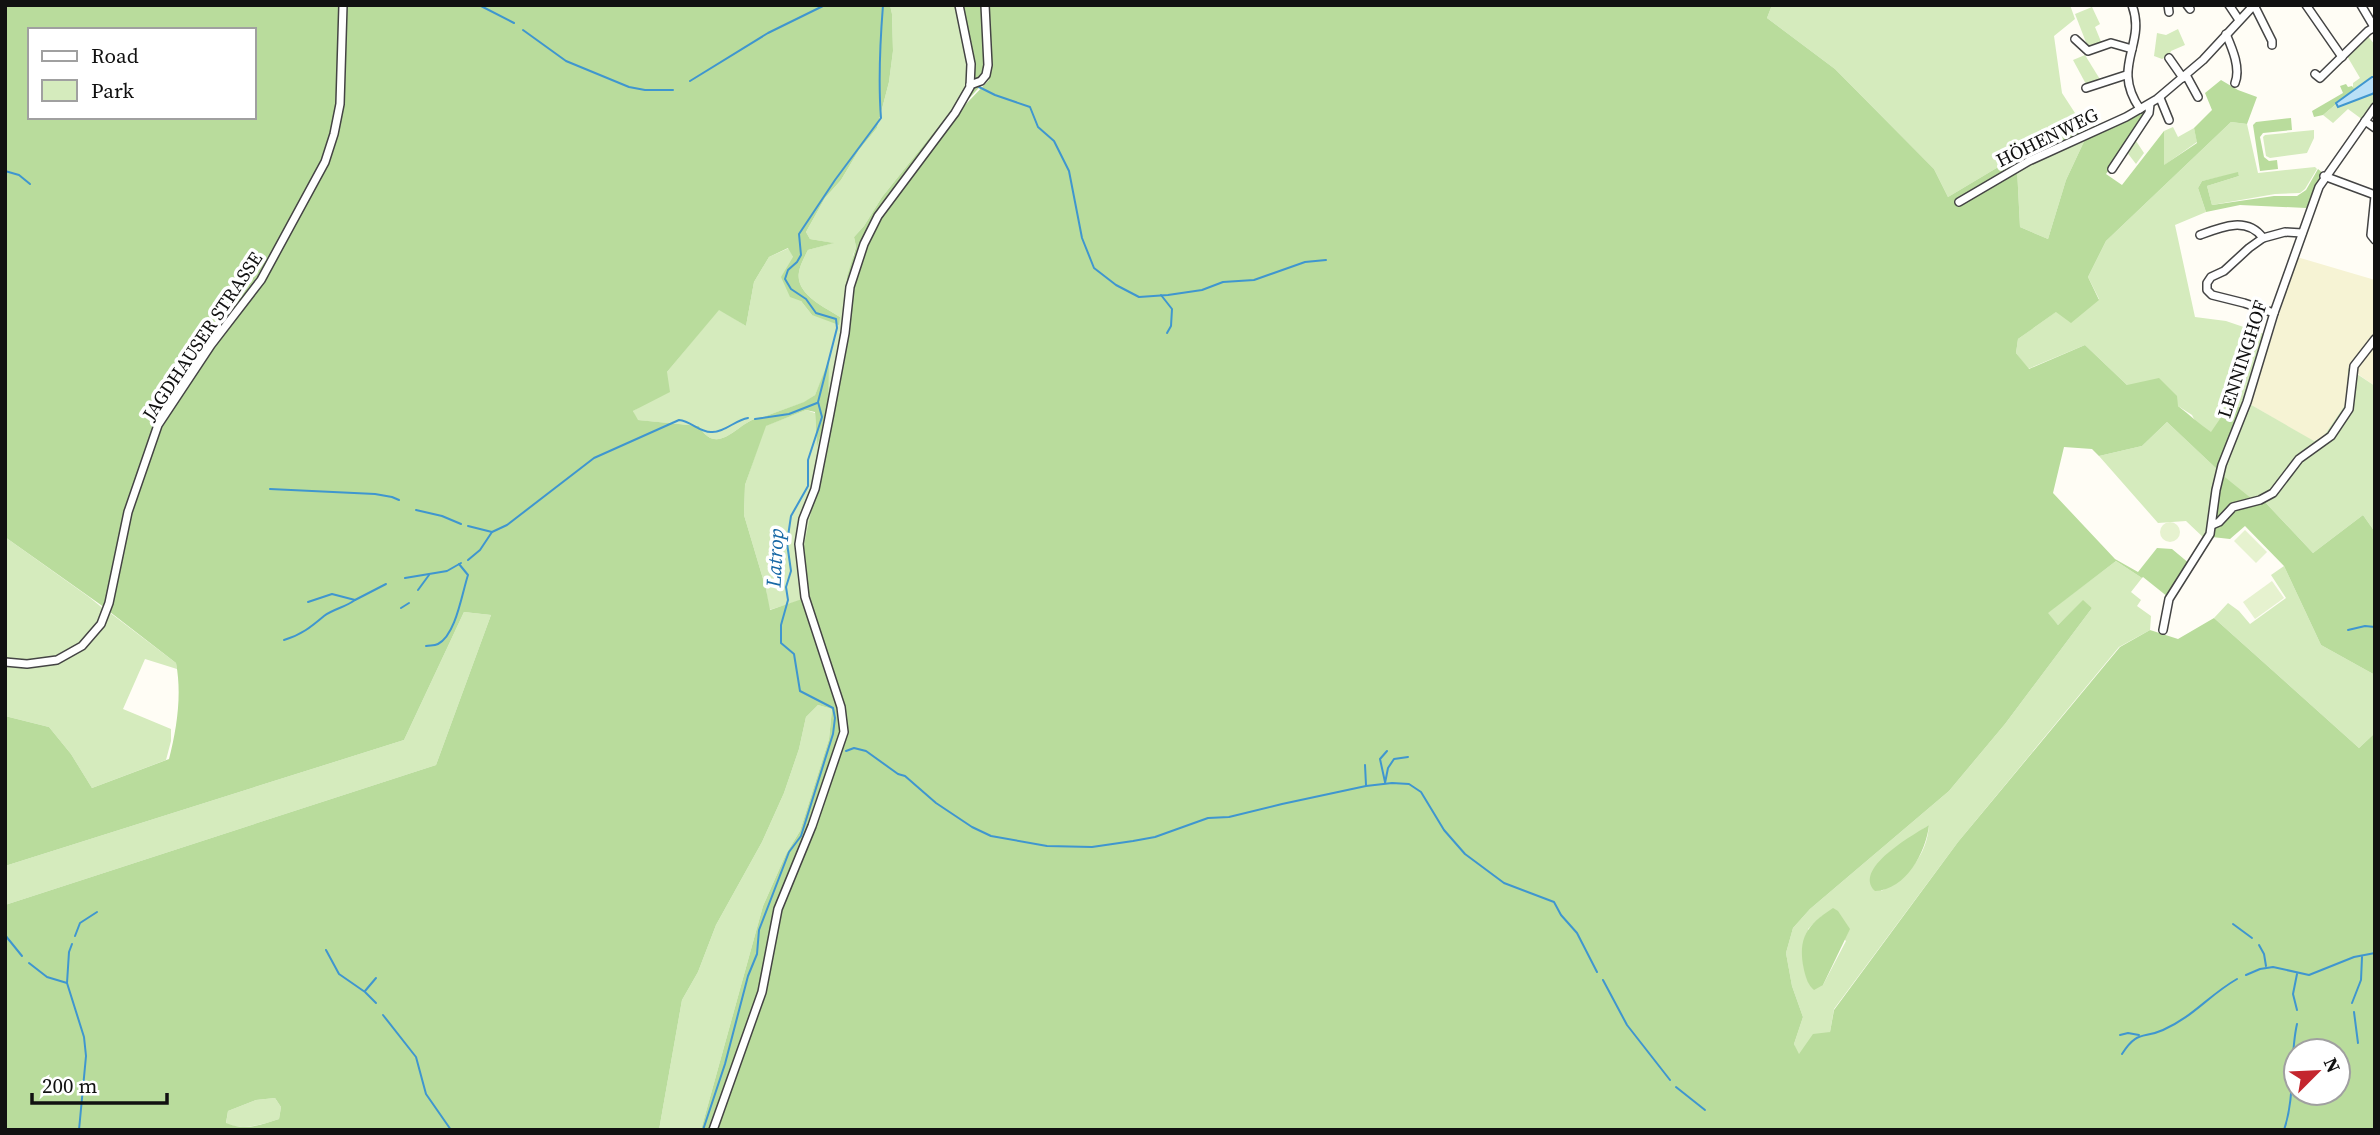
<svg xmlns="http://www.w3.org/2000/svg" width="2380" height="1135" viewBox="0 0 2380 1135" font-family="'Source Serif 4',serif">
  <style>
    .farmland { fill: #f6f3d4 }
    .green { fill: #d5ebbd; fill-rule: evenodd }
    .forest { fill: #b9dc9c; fill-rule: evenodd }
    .pitch { fill: #e6f2cf }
    .water { fill: #b9e0f7; stroke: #3f96cf; stroke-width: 2 }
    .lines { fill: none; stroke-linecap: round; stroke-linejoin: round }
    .stream { stroke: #3f96cf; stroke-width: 2 }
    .minor-casing { stroke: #444; stroke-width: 10 }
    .minor { stroke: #fff; stroke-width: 7 }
    .labels { text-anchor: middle; stroke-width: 7; stroke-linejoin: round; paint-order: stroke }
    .street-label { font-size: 19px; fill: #111; stroke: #fff }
    .water-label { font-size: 21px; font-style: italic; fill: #1768a6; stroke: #fff }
  </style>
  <rect width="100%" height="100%" fill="#fffdf5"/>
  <polygon class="farmland" points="2297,257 2375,280 2375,386 2349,368 2347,402 2323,437 2313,441 2248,403 2272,337"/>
  <g class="green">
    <path d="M890,5H955L960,21L968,78L962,97L882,197L864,226L854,237L856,247L853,255L846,330L805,599L769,610L766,589L744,515L745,485L765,426L806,410L815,413L817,443L829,363L815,395L805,402L763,417C739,418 719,460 699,426L637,420L633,411L649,401L667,372L719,309L746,326L754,282L769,257L789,248L793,257L801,301L812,315L840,317C824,307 795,294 799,272C800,265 805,256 808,250L833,243L810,239L806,232L825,198L841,180L859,150L877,128L889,82L893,51L892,14Z"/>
    <polygon points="1772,5 2070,5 2075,19 2054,36 2062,93 2088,133 2066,180 2048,239 2020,227 2017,168 2083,133 2075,127 2020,154 1948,197 1934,169 1835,69 1767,18"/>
    <polygon points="2092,7 2100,24 2095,27 2102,44 2089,50 2075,14"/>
    <polygon points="2178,29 2185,45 2171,51 2169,56 2162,59 2154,56 2157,33 2166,35"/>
    <polygon points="2367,35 2375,45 2375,77 2372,77 2359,87 2372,95 2375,92 2375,103 2363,120 2348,109 2333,123 2323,115 2353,90 2353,83 2360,78 2347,56"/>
    <polygon points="2085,55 2101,81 2087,86 2073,60"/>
    <polygon points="2231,122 2247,124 2258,173 2315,167 2317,169 2305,189 2300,193 2275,194 2212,205 2207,186 2239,176 2238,173 2202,181 2198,188 2206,212 2175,225 2195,317 2226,321 2267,335 2242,406 2226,410 2212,433 2196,423 2192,415 2178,406 2127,385 2085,345 2028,369 2016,353 2018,339 2057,311 2099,299 2088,277 2106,241"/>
    <polygon points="2173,127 2178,137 2194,128 2197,142 2163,166 2164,131"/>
    <polygon points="2314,130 2314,138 2307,153 2270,158 2266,156 2263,137 2265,135"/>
    <polygon points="2134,138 2144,153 2136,164 2126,151"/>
    <polygon points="2348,368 2375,386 2375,532 2363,515 2313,553 2264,501 2217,502 2212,537 2205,539 2186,521 2158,523 2099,456 2142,446 2167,422 2219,471 2248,403 2314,441 2323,437 2347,402"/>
    <path d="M5,537L89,597L105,610C87,657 49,661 5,660Z"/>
    <path d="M2116,561L2142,578L2131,592L2141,600L2137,606L2151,616L2150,630L2119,647L1958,842L1834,1009L1830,1032L1798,1055L1794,1044L1803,1017L1792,986L1786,953L1793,928L1810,909L1949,791L2005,724L2092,608L2083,601L2058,625L2047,613ZM1929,825C1927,856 1907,878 1881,891L1891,851ZM1822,916L1846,941L1823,985L1808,929Z"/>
    <polygon points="2284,566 2321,645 2375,675 2375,733 2359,748 2214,618 2228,603 2239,611 2250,624 2286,598 2271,575"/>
    <polygon points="109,612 176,663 177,669 145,659 123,709 171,729 171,741 166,760 92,788 71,754 49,727 5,716 5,665 24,666 82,649 94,638"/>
    <polygon points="464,612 491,615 436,765 5,905 5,866 404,740"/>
    <polygon points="818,705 832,709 829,739 800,831 786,854 763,906 701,1130 659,1130 682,1000 698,972 716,925 762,842 784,793 799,749 806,717"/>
    <path d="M275,1098L281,1107L279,1119C261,1125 244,1130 226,1124L228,1111L256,1100Z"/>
  </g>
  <g class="forest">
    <path d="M5,5H890L892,14L893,51L889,82L877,128L859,150L841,180L825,198L806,232L810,239L834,243L808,250C805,256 800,265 799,272C795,294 824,307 840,317L839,325L812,315L801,301L790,297L781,277L793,257L788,248L769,257L754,282L746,326L719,310L667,372L670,392L633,411L638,420L699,426C719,460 739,418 763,417L804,402L815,395L829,360L828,411L817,446L815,412L806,410L766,426L745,485L744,515L766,589L770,610L805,598L801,560L833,408L846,330L847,277L856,247L854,237L864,226L882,197L962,97L968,78L960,21L955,5H988L987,79L964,104L965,105L989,80L990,5H1772L1767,18L1835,69L1934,169L1948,197L2020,154L2075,127L2084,134L2017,168L2020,227L2048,239L2066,180L2088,133L2147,109L2136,134L2106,174L2122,185L2164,131V165L2197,143L2194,128L2212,110L2205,93L2221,80L2238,90L2257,97L2247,124L2231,122L2106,241L2088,277L2099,300L2071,323L2056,312L2018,339L2016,353L2029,369L2085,345L2127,385L2159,378L2177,396L2178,406C2190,415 2199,424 2211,432L2226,410L2242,406L2220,472L2167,422L2142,446L2099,456L2092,449L2064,447L2053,493L2115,559L2138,572L2157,548L2172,549L2190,564L2168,597L2143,577L2142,578L2116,561L2048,613L2058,625L2083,600L2092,608L2005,724L1949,791L1810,909L1793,928L1786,953L1792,986L1803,1017L1794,1044L1799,1054L1813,1034L1830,1032L1834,1010L1958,842L2120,647L2150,630L2178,639L2214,618L2359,748L2375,733V1130H701L763,906L786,854L800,831L829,739L832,709L818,705L806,717L799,749L784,793L762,842L716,925L698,972L682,1000L659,1130H5V905L436,765L491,615L464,612L404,740L5,866V716L49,727L71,754L92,788L169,759C177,728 182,694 176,663L101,605L5,537ZM30,30H254V117H30ZM2296,1051H2338V1093H2296ZM275,1098L281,1107L279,1119C261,1125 244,1131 226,1123L228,1111L256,1100Z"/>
    <polygon points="2346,84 2348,87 2352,86 2354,89 2323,115 2314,117 2312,111 2343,93 2340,86"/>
    <polygon points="2291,118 2292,130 2263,133 2260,137 2264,157 2269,161 2277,160 2278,169 2260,171 2253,125 2256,122"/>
    <polygon points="2318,169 2325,175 2309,206 2306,208 2240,205 2206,212 2198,188 2202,181 2238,172 2239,176 2207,186 2212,205 2274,196 2297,196 2306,190"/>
    <polygon points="2221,474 2257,503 2264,501 2313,553 2363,515 2375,532 2375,675 2321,645 2284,566 2245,526 2230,539 2212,537"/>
    <path d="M1929,825C1926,852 1906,890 1875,891C1852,869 1913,835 1929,825Z"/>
    <path d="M1833,908L1838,911L1850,929L1823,985L1814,990C1808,985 1806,978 1804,970C1797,938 1807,925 1833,908Z"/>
  </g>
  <g class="pitch">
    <circle cx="2170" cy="532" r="10"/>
    <polygon points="2245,530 2267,552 2256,563 2234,541"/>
    <polygon points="2272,581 2284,598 2255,619 2243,602"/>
  </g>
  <polygon class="water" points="2372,77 2375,77 2375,92 2372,94 2338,107 2336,103"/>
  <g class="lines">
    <g class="stream">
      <polyline points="479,5 514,23"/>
      <polyline points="523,30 566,61 629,87 645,90 673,90"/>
      <polyline points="690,81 768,33 825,5"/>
      <polyline points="979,87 995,95 1030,107 1038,127 1054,141 1069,171 1082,238 1094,268 1116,285 1139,297 1168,295 1202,290 1223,282 1254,280 1305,262 1326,260"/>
      <polyline points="5,171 19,175 30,184"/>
      <polyline points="1161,295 1172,309 1171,326 1167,333"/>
      <polyline points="755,419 789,414 817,403"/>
      <polyline points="270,489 375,494 392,497 399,500"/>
      <polyline points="416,510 442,516 461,524"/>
      <path d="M468,526L492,532L507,525L594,458L679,420C691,421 699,432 711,432C724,433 735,420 748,418"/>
      <polyline points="468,560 480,550 492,532"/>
      <polyline points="405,578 447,571 461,563"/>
      <polyline points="418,590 429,575"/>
      <polyline points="308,602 332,594 355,600 386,584"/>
      <polyline points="401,608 409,603"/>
      <polyline points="2348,630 2365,626 2375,627"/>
      <path d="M284,640C301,635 311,627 324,616C333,609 346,607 355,600"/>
      <path d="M426,646C430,645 434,646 438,644C456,635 462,593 468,575L459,564"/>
      <polyline points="846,751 854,748 866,751 898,774 905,776 936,803 972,827 991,836 1047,846 1092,847 1133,841 1155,837 1208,818 1229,817 1282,804 1366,786 1392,783 1409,784 1421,792 1444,830 1465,854 1504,883 1554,902 1561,915 1577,933 1597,972"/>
      <polyline points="1365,765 1366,785"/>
      <polyline points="1385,782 1380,759 1387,751"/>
      <polyline points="1385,783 1388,768 1394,759 1408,757"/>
      <polyline points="2233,924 2252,938"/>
      <polyline points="5,935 22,956"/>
      <polyline points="75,936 80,923 97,912"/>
      <polyline points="2259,945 2264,954 2266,966"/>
      <polyline points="326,950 339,974 365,992 376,1003"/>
      <polyline points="29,963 47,977 67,983 84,1037 86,1056 79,1130"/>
      <polyline points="2246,975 2260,969 2273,967 2309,975 2354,957 2375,953"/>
      <polyline points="1603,980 1627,1025 1670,1080"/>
      <polyline points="67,983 69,952 72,944"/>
      <polyline points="365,991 376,978"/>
      <polyline points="2352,1003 2361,980 2362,957"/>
      <polyline points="2297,1010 2293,994 2297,974"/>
      <polyline points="2354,1012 2358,1043"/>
      <polyline points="383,1015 416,1057 426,1094 451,1130"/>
      <polyline points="2120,1035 2128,1033 2139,1035"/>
      <path d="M2122,1054C2137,1030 2143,1039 2163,1030C2193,1017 2209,995 2237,979"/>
      <polyline points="1676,1087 1705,1110"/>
      <path d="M703,1130L725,1064L748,976L757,954L759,930L789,852L801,836L833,734L835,718L833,708L800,691L794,654L781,643V625L788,600L786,587L791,571L787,543L791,516L808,486V460L822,417L818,402L837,328L836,319L816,313L806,299L791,289L785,279L788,270L797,262L801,255L799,234L835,180L881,118C878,80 880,43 883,5"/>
      <path d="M2284,1130C2296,1095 2289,1059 2297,1024"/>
    </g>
    <g class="minor-casing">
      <g id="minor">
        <path d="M2132,5C2147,45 2110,65 2140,109"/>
        <polyline points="2168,5 2169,12"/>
        <polyline points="2187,5 2190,9"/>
        <polyline points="2229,5 2239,20"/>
        <polyline points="2306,5 2342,57"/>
        <polyline points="2361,5 2374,27"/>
        <path d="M2226,34C2232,48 2241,68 2235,83"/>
        <polyline points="2075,39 2088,51 2111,43 2132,49"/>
        <polyline points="2169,58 2183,78"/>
        <polyline points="2315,74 2320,78 2368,31 2375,27"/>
        <polyline points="2186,75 2198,97"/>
        <polyline points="970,85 981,81 986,75 988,65 985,5"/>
        <polyline points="2086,88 2126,75"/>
        <polyline points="2160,98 2169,120"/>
        <polyline points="2365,121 2375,128"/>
        <polyline points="2112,169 2149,113 2150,104"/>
        <polyline points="2324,176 2375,195"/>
        <polyline points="2375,196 2371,235 2375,240"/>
        <polyline points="1959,202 2029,161 2126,117 2157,99 2203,60 2254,5 2272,41 2272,45"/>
        <path d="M2200,235C2221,227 2247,216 2263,238"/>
        <polyline points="2274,313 2244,303 2212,295 2207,290 2207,283 2211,277 2224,271 2249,248 2263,238 2285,232 2302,233"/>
        <polyline points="2212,525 2219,522 2233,507 2260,500 2273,493 2299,459 2331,436 2349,409 2354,366 2375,339"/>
        <polyline points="2163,630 2169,599 2210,534 2216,490 2222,465 2247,402 2274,313 2319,187 2375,107"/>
        <polyline points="5,662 27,664 57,660 82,646 101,624 109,603 128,512 158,425 211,345 261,280 325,162 334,134 340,104 343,5"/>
        <polyline points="713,1130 762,992 778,909 812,826 844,732 841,707 805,597 799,544 803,519 815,489 830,413 845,333 850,287 864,244 878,216 955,113 970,87 971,64 959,5"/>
      </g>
    </g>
    <use href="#minor" class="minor"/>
  </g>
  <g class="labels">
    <g class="street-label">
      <text transform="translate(2047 137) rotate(-26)" y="7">HÖHENWEG</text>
      <text transform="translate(202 336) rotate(-56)" y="7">JAGDHAUSER STRASSE</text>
      <text transform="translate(2242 359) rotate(-72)" y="7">LENNINGHOF</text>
    </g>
    <g class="water-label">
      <text transform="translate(775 558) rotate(-87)" y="7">Latrop</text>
    </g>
  </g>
  <rect width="2380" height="1135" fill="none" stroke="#111111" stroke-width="14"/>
  <rect x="28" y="28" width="228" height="91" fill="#ffffff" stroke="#a0a0a0" stroke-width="2"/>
  <rect x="42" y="51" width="35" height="10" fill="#ffffff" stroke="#a0a0a0" stroke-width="2"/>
  <text x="91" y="63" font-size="21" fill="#111111">Road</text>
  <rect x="42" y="80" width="35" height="21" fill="#d5ebbd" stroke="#a0a0a0" stroke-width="2"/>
  <text x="91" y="98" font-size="21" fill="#111111">Park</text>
  <g transform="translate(2317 1072) rotate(66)"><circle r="33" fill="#ffffff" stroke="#a0a0a0" stroke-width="2"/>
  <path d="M0-5L12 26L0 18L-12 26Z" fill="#c4262e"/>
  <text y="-10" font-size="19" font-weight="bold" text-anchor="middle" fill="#111111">N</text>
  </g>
  <path d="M32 1093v10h135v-10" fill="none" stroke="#111111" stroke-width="3.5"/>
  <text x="42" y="1093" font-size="21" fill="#111111" stroke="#ffffff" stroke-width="5" paint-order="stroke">200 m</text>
</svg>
